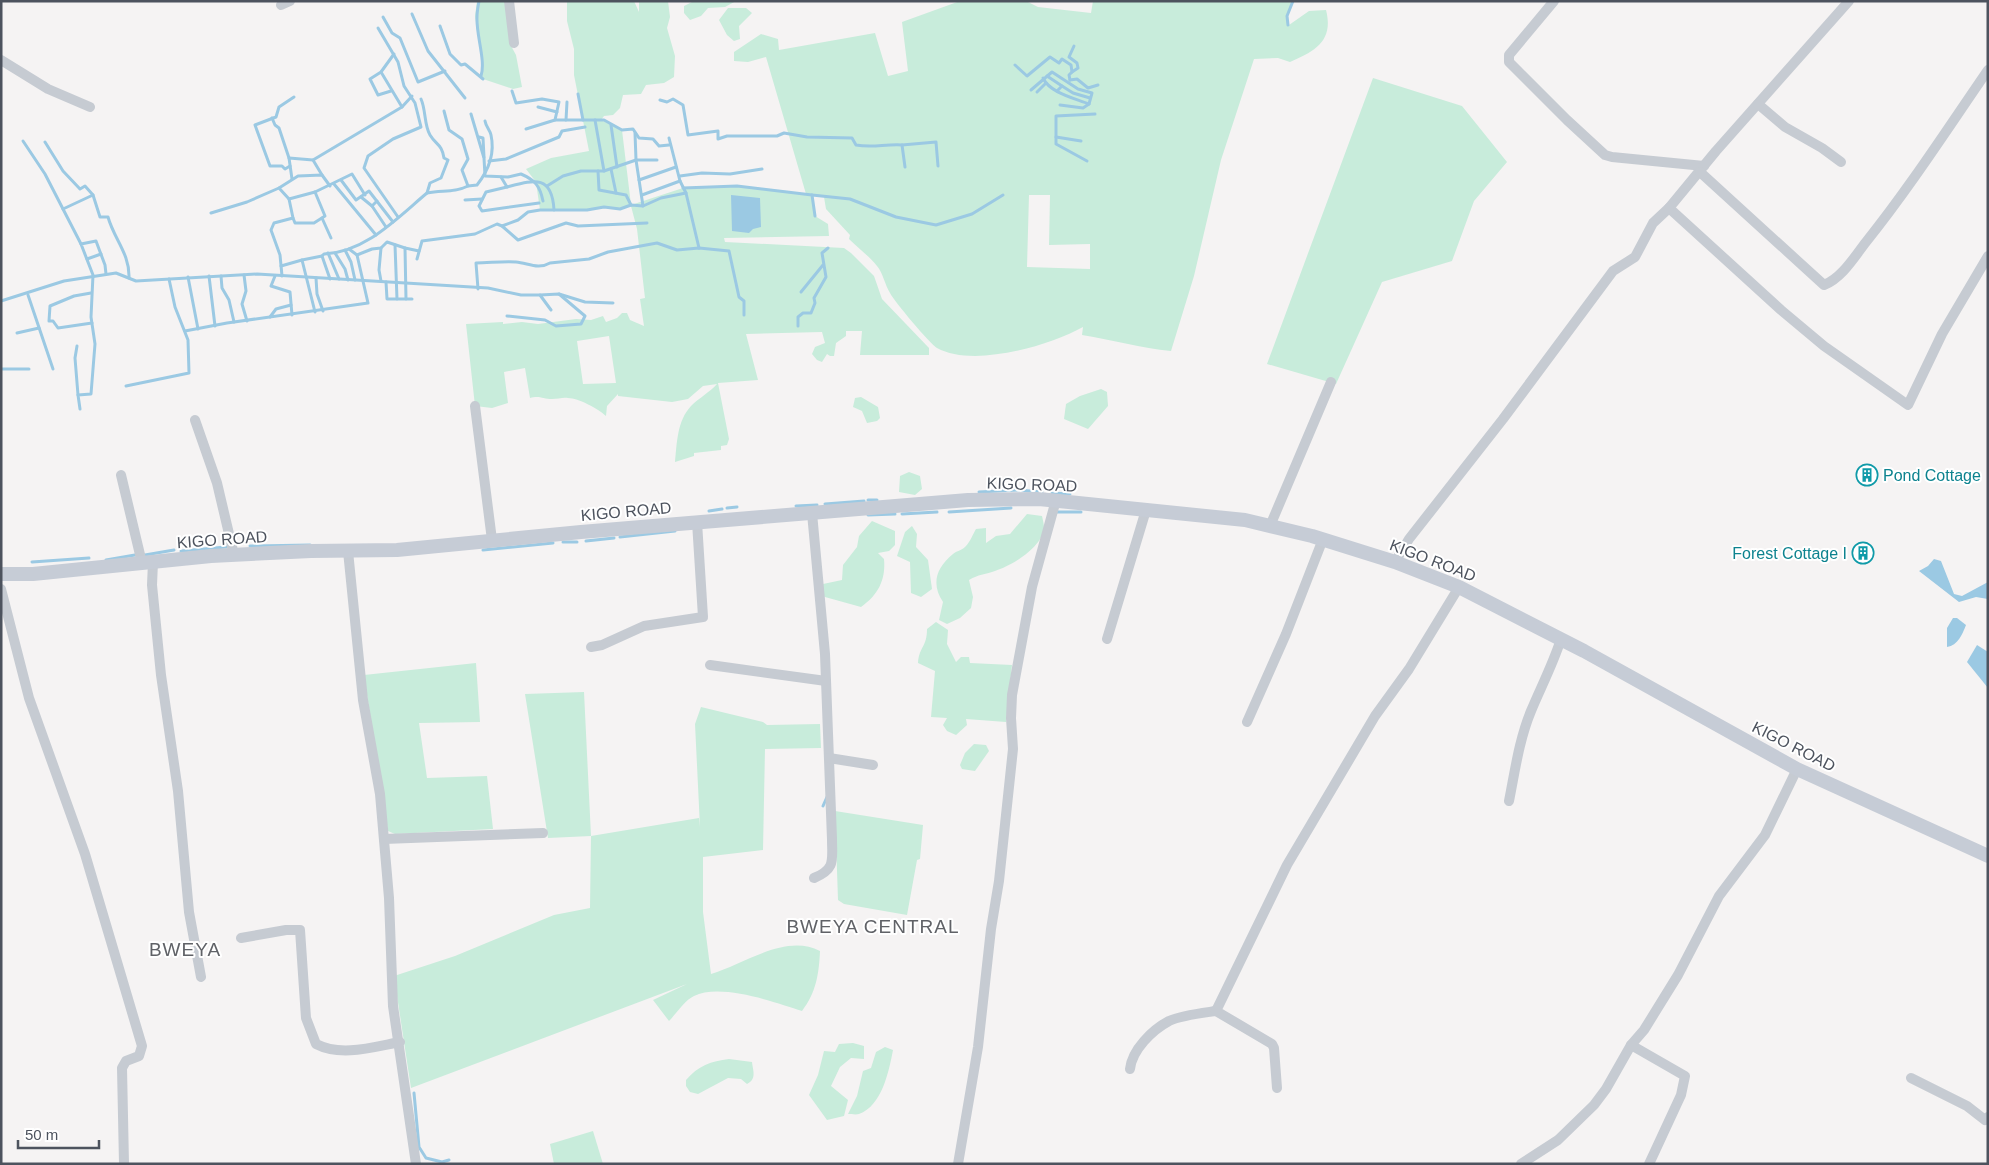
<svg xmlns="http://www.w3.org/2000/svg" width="1989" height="1165" viewBox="0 0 1989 1165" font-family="Helvetica,sans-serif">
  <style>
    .green { fill: #c8ecdb; fill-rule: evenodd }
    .water { fill: #9bc9e3 }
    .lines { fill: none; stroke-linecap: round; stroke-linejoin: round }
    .stream { stroke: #9bc9e3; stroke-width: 3 }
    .street { stroke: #c6cbd2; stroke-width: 10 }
    .secondary { stroke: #c6ccd6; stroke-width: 14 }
    .labels { text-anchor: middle; stroke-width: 4; stroke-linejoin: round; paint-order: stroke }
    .culture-label { font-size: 16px; fill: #0d838f; stroke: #fff; text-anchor: start }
    .street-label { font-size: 16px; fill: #4d535e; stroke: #fff }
    .quarter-label { font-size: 19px; letter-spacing: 1px; fill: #606267; stroke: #fff }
  </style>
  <rect width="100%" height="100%" fill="#f5f3f3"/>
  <g class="green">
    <polygon points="477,1 506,1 510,44 516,55 522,87 513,89 483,79 481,76 483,68 475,16"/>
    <path d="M567,1H634L639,12V1H668L670,17L667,28L675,56L674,77L664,83L646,85L641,94L623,95L620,108L613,115L604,116L601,120L622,130L631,205L683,188L737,186L806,194L766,57L748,62L734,61V52L761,34L778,39L779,50L875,33L888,76L908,71L902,22L960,1H1026L1038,7L1091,13L1093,1H1294L1287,16L1289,25L1309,11L1326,10C1334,41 1315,51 1290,62L1278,58L1254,59L1221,160L1194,276L1171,351C1141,348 1113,340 1082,335L1083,327C1049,346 973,368 937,348C930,344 894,301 890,293C885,285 883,273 877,266C869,256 858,248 849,239L850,235L826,209L824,197L813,195L815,216L828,224L829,236L724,238L725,242L844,248L851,253L874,276L882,299L929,348V355H860L862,331H846V336L836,343L834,356H830L827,354L822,362L817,360L812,354L815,347L825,343L822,332L746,334L758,380L718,383L729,439L727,445L721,446V450L694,453V456L675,462C677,443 677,421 691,406C699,398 710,392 717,384L703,386L688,399L672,402L618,396V394L607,406L606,416C599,409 578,398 568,398C563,397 558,399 552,399C543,399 539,395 530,398L525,368L504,372L508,403L492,408L475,406L466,324L503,322V324L522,322L538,324L576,319L591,320L603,316L606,322L617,318L622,313H627L630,320L644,326L640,299L645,298L637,229L631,206L620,209L604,207L587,210H540L536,182L526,169L551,158L589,151L574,75V49L567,21ZM1029,195H1050L1049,245L1090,244V269L1027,267ZM609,336L616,383L583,384L577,341Z"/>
    <polygon points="694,1 736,1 725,7 708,8 701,16 690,20 684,13 684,6"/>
    <polygon points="728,8 746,8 752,13 739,26 740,39 734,41 727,35 719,20"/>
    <polygon points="1373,78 1462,106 1507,162 1474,201 1452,261 1382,282 1336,384 1267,364"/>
    <polygon points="1101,389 1107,392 1108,406 1088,429 1064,419 1066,404 1080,396"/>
    <polygon points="861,397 878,407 880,418 877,421 867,423 862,411 853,407 855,398"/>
    <polygon points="909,472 920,476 922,489 915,495 899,492 900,476"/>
    <path d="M1027,514L1042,516C1043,520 1044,525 1044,528C1042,548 1011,566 995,571C984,575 979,574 969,580L973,597L971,608L960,618L947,624L939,620L943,602C931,584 936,568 953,554C956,551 963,550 966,546C970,542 973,534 976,529L986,528V543L996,536L1010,534Z"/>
    <path d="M872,521L895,531V545L889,551L878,553L884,559C886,580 878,595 861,607L825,597L816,591L823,584L842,580L843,565L857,547L859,536Z"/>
    <polygon points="912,526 917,534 916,547 928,560 932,589 921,597 911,593 910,562 897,556 905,532"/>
    <path d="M936,622L948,630L947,644L956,662L961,657H969L970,663L1012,665L1006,722L966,719L967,725L956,735L947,731L943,725L947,718L931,717L935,671L918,663C919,647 927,647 927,629Z"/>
    <polygon points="476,663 480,722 419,723 427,778 487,776 493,829 395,834 388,831 364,675"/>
    <path d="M584,692L591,836L699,818L700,827L695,724L701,707L763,722L767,725L820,724L821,748L765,749L763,850L703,857V912L711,974C744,964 786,933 820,951C819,974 816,993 802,1011C775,1002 720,983 694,996C685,1000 676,1014 669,1021L653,1000L687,984L411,1088L394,976L455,956L554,915L590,908L591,836L548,838L525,694Z"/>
    <polygon points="974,744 986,745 989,751 975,771 962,769 960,765 965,753"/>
    <polygon points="835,811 923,825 920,859 917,860 907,915 844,904 838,900"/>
    <polygon points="853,1043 864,1046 864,1059 851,1058 840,1067 831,1086 848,1100 844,1116 827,1120 809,1095 818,1075 824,1051 835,1052 839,1044"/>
    <path d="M885,1047L893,1050C889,1071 882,1106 859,1114C856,1115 851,1114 848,1114L857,1096L863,1071L871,1068L876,1052Z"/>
    <path d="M729,1059L752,1062C753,1071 757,1079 747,1084L741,1079L728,1078L698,1094L690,1092L686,1086V1080C698,1066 711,1061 729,1059Z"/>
    <polygon points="593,1131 603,1164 554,1164 550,1144"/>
  </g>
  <g class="water">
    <polygon points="731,195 760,198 761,227 753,229 749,233 732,231"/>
    <polygon points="1934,559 1941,561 1954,594 1962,596 1988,582 1988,599 1976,597 1959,602 1919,571 1928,566"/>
    <path d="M1953,618H1957L1966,625C1962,635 1958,645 1947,647V628Z"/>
    <polygon points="1977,645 1988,652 1988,688 1967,662"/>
  </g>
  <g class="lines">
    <g class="stream">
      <path d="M479,1C478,7 477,12 477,17C476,35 486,61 481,76"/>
      <polyline points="412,14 428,51 465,98"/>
      <polyline points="383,17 392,33 400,38 418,82 445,71"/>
      <polyline points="1288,25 1287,16 1293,1"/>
      <polyline points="440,26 450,54 461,65 465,64 483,79"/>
      <polyline points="378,28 398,62 404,86 415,103 421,127 393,139 368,156 364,168 398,217"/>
      <polyline points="1015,65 1027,76 1050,57 1059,63 1062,59 1071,65 1072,72 1069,75 1070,80"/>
      <polyline points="381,72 402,107 412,96"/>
      <polyline points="1072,72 1078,68 1077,63 1069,57 1074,46"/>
      <polyline points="1047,76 1062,86"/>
      <polyline points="1070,80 1077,79 1088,88 1098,85"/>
      <path d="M1031,90L1052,72L1078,89L1092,93L1089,104C1074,98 1050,93 1043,78"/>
      <polyline points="391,91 378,95 370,79 381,72 394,54"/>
      <polyline points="512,91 516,103 542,99 559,102 555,120 526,129"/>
      <polyline points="1057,91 1062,86 1073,93 1090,98"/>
      <polyline points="1037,92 1046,83"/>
      <path d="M660,100L667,102L673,99L683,105L688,135L718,131V139L727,136H777L784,133L807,137L852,138L856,145C872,148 885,144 902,145L905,167"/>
      <polyline points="1060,105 1083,108 1089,104"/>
      <polyline points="538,107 557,112"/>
      <path d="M444,111L449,130L462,139L468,159L462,170L468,186L477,185C488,171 495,153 491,135C490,130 486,127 485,121"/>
      <path d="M471,114L484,158L485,176L508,177L521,174C535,180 540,186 543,201"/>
      <polyline points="272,118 275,125 279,128 289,158"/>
      <polyline points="555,120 583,120 578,94"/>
      <polyline points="566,120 567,102"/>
      <polyline points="583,120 604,120 622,130 633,129 639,138 653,139 659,146 669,145"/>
      <polyline points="595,120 604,171"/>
      <polyline points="611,125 617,167"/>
      <polyline points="479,137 483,138 484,157"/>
      <polyline points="1056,137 1081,141"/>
      <polyline points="669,138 680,181 686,193 699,248"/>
      <polyline points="23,141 45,174 81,244"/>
      <path d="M45,142L63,171L80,189L85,186L93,195L100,217H108C114,239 130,254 129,278"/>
      <polyline points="902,145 936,142 938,166"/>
      <polyline points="313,160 402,107"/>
      <polyline points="489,161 506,159 559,137 562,131 585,127"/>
      <polyline points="1087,161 1056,144 1056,116 1095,114"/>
      <polyline points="290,166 285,169 282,166 270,166 255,125 276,117 279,107 294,97"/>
      <polyline points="611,169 616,193"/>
      <polyline points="598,171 599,190 626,195 631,205"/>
      <polyline points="680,176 702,173 730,174 762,169"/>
      <path d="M501,177L507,187C534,180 552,174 554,210"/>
      <polyline points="292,179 289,158 313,160 322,175"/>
      <polyline points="341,180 356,200 369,191 393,222"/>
      <polyline points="639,180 676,167"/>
      <polyline points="334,184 376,235"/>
      <polyline points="547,186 563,176 581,171 604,171 636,160 657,160"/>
      <polyline points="507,187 486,192 479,206 482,211 539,203"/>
      <polyline points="683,188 737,186 812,195 815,216"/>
      <path d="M427,193C443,190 454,193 468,186"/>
      <polyline points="642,195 680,181"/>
      <polyline points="812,195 850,199 896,217 936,225 972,214 1003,195"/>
      <polyline points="361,197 372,206 377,201"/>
      <polyline points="289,199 315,192 352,174 365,195"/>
      <polyline points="465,200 482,199"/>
      <polyline points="372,206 386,227"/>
      <polyline points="643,206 661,198 686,193"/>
      <polyline points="63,209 93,195"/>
      <polyline points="211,213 247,202 279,188"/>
      <polyline points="293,218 295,223 314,223 325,216 315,192"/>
      <polyline points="322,218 331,238"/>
      <polyline points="502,226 518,220 528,212 540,210 587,210 604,207 620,209 631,205 643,206 636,160 635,133"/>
      <polyline points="395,245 397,299"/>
      <polyline points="345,250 351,262 355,280"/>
      <polyline points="328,253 339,279"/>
      <polyline points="335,253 345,269 348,280"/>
      <polyline points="357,255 372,249 381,248 387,242 405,248"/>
      <polyline points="87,259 101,254"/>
      <polyline points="417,259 422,241 475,234 497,224 502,226 518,240 566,223 578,226 647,223"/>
      <polyline points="302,260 322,256"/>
      <polyline points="281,266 302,260 315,312"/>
      <polyline points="244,275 246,291 242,304 247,321"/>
      <polyline points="209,276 215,326"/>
      <polyline points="221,276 222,288 229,300 234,322"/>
      <polyline points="275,276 271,286 290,292 292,315"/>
      <polyline points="282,276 280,255 271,230 274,223 293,218 289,199 279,188 298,176 322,175 330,186"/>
      <polyline points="188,277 198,329"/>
      <polyline points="316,278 317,294 323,311"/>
      <path d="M330,279L322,256L324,254C366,252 397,218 427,193L430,183L441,178L448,160L444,158C442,144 436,145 430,135C424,125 426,110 421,99"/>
      <polyline points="381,281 379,270 381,248"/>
      <polyline points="386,282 387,299 412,299"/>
      <path d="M478,289L476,263C489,263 503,261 516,262C528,263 538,270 550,263L589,259L608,252L657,243L677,250L699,248L729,251L739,297L744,301V315"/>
      <polyline points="801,292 823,265"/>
      <polyline points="91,293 74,296 50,306 49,321 53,321 58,328 92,323"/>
      <polyline points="28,295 53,369"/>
      <polyline points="540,295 559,294 585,302 613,303"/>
      <polyline points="406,299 405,248 419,251"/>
      <polyline points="1,301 64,281 116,273 136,281 257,274 488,288 521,295 540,295 551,310"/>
      <polyline points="507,316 545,320 556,326 581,324 585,316 559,294"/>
      <polyline points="270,317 276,309 291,305"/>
      <polyline points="798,326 798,317 803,313 811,313 815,303 814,298 826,277 822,253 828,248"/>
      <polyline points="185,331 227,323 368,303 357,255 349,249"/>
      <polyline points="17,333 39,328"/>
      <polyline points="77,346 75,358 78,395"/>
      <polyline points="1,369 29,369"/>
      <polyline points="126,386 189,373 188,340 175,307 169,279"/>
      <polyline points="80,409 78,395 91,394 95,344 91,317 93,275 81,244 96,241 105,265 106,274"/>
      <polyline points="979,492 1018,490 1042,492"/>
      <polyline points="1052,493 1070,494"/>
      <polyline points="868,500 877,500"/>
      <polyline points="825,504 864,501"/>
      <polyline points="796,506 817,505"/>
      <polyline points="727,508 737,507"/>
      <polyline points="709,511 722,509"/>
      <polyline points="949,512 1011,508"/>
      <polyline points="1056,512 1081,512"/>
      <polyline points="902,514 937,512"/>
      <polyline points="868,515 895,514"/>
      <polyline points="620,537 675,531"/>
      <polyline points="586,541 614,538"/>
      <polyline points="563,542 577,542"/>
      <polyline points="250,546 310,545"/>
      <polyline points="483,550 553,543"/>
      <polyline points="181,551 226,547"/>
      <polyline points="145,555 174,550"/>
      <polyline points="106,560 135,555"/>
      <polyline points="32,562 89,558"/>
      <polyline points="823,806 827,797"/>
      <polyline points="414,1093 419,1147 426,1158 442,1162 449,1160"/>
    </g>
    <g class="street">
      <polyline points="509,1 514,43"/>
      <polyline points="1554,1 1509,55 1509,62 1567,120 1605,155 1612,157 1704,166"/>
      <polyline points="1849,1 1716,151 1669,208 1781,310 1824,346 1908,405 1942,334 1988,256"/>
      <polyline points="281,5 290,1"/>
      <polyline points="1,60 48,89 90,107"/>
      <polyline points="1758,104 1785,127 1822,148 1841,162"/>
      <path d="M1700,172L1824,285C1842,278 1855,256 1866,242C1910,187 1948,128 1988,70"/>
      <polyline points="475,406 492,540"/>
      <polyline points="195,420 217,483 234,555"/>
      <polyline points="121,475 142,563"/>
      <path d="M812,513L825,654L832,839C832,860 836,869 814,878"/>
      <polyline points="1270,526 1331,382"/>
      <polyline points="348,551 363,700 380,794 389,898 393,1006 416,1164"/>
      <polyline points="153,562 152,585 161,675 178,791 189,912 201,977"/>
      <polyline points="1395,562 1409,539 1503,419 1613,271 1635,257 1653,223 1669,208"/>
      <polyline points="1,589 29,698 85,854 142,1046 139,1056 126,1061 122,1068 124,1164"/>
      <polyline points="1107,639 1146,510"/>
      <polyline points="591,647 602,645 644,626 703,617 697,522"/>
      <polyline points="710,665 826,681"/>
      <polyline points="1247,722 1286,634 1323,539"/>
      <polyline points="829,758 873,765"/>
      <path d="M1509,801C1515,771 1519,740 1531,711C1541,687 1553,664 1561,639"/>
      <polyline points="384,839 543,833"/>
      <path d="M241,938L286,930H300L306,1018L316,1044C341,1057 373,1047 400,1042"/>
      <polyline points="1631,1045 1685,1076 1681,1095 1649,1164"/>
      <path d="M1130,1069C1132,1050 1152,1030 1169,1021C1182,1015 1202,1013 1216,1011"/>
      <polyline points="1911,1078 1967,1106 1985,1120 1988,1117"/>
      <polyline points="1277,1088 1274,1048 1272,1044 1216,1011 1287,865 1375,716 1409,669 1459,587"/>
      <polyline points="958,1164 978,1047 991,929 999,881 1013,749 1011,718 1012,695 1032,587 1056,500"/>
      <polyline points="1521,1164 1558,1140 1594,1105 1606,1089 1631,1045 1644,1030 1678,975 1719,896 1765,835 1797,769"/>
    </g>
    <polyline class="secondary" points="1,574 33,574 211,556 311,551 397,550 581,532 968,500 1039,499 1245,520 1312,536 1395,562 1459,587 1584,651 1797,769 1988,856"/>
  </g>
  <defs>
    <g id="building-ring" transform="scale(1.125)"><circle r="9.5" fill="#fff" stroke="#0f9aa8" stroke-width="1.5"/><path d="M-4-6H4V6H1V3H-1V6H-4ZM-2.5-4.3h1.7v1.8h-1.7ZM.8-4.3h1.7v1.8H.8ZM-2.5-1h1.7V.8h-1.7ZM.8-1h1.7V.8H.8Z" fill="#0f9aa8"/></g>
  </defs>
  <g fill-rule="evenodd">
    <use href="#building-ring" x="1867" y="475"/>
    <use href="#building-ring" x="1863" y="553"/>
  </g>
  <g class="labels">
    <g class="culture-label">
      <text x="1883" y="481">Pond Cottage</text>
      <text x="1847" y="559" text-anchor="end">Forest Cottage I</text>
    </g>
    <g class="street-label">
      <text transform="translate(1032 484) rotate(2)" y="6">KIGO ROAD</text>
      <text transform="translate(626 511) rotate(-5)" y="6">KIGO ROAD</text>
      <text transform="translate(222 539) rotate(-4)" y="6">KIGO ROAD</text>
      <text transform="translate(1433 560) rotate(21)" y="6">KIGO ROAD</text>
      <text transform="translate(1794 746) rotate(27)" y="6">KIGO ROAD</text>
    </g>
    <g class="quarter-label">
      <text x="873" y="933">BWEYA CENTRAL</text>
      <text x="185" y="956">BWEYA</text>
    </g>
  </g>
  <rect width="1989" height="1165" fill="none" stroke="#4d535e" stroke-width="5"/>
  <path d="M18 1140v8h81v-8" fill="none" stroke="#4d535e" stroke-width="2.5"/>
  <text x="25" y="1140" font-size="15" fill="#4d535e" stroke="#ffffff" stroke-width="4" paint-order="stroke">50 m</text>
</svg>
